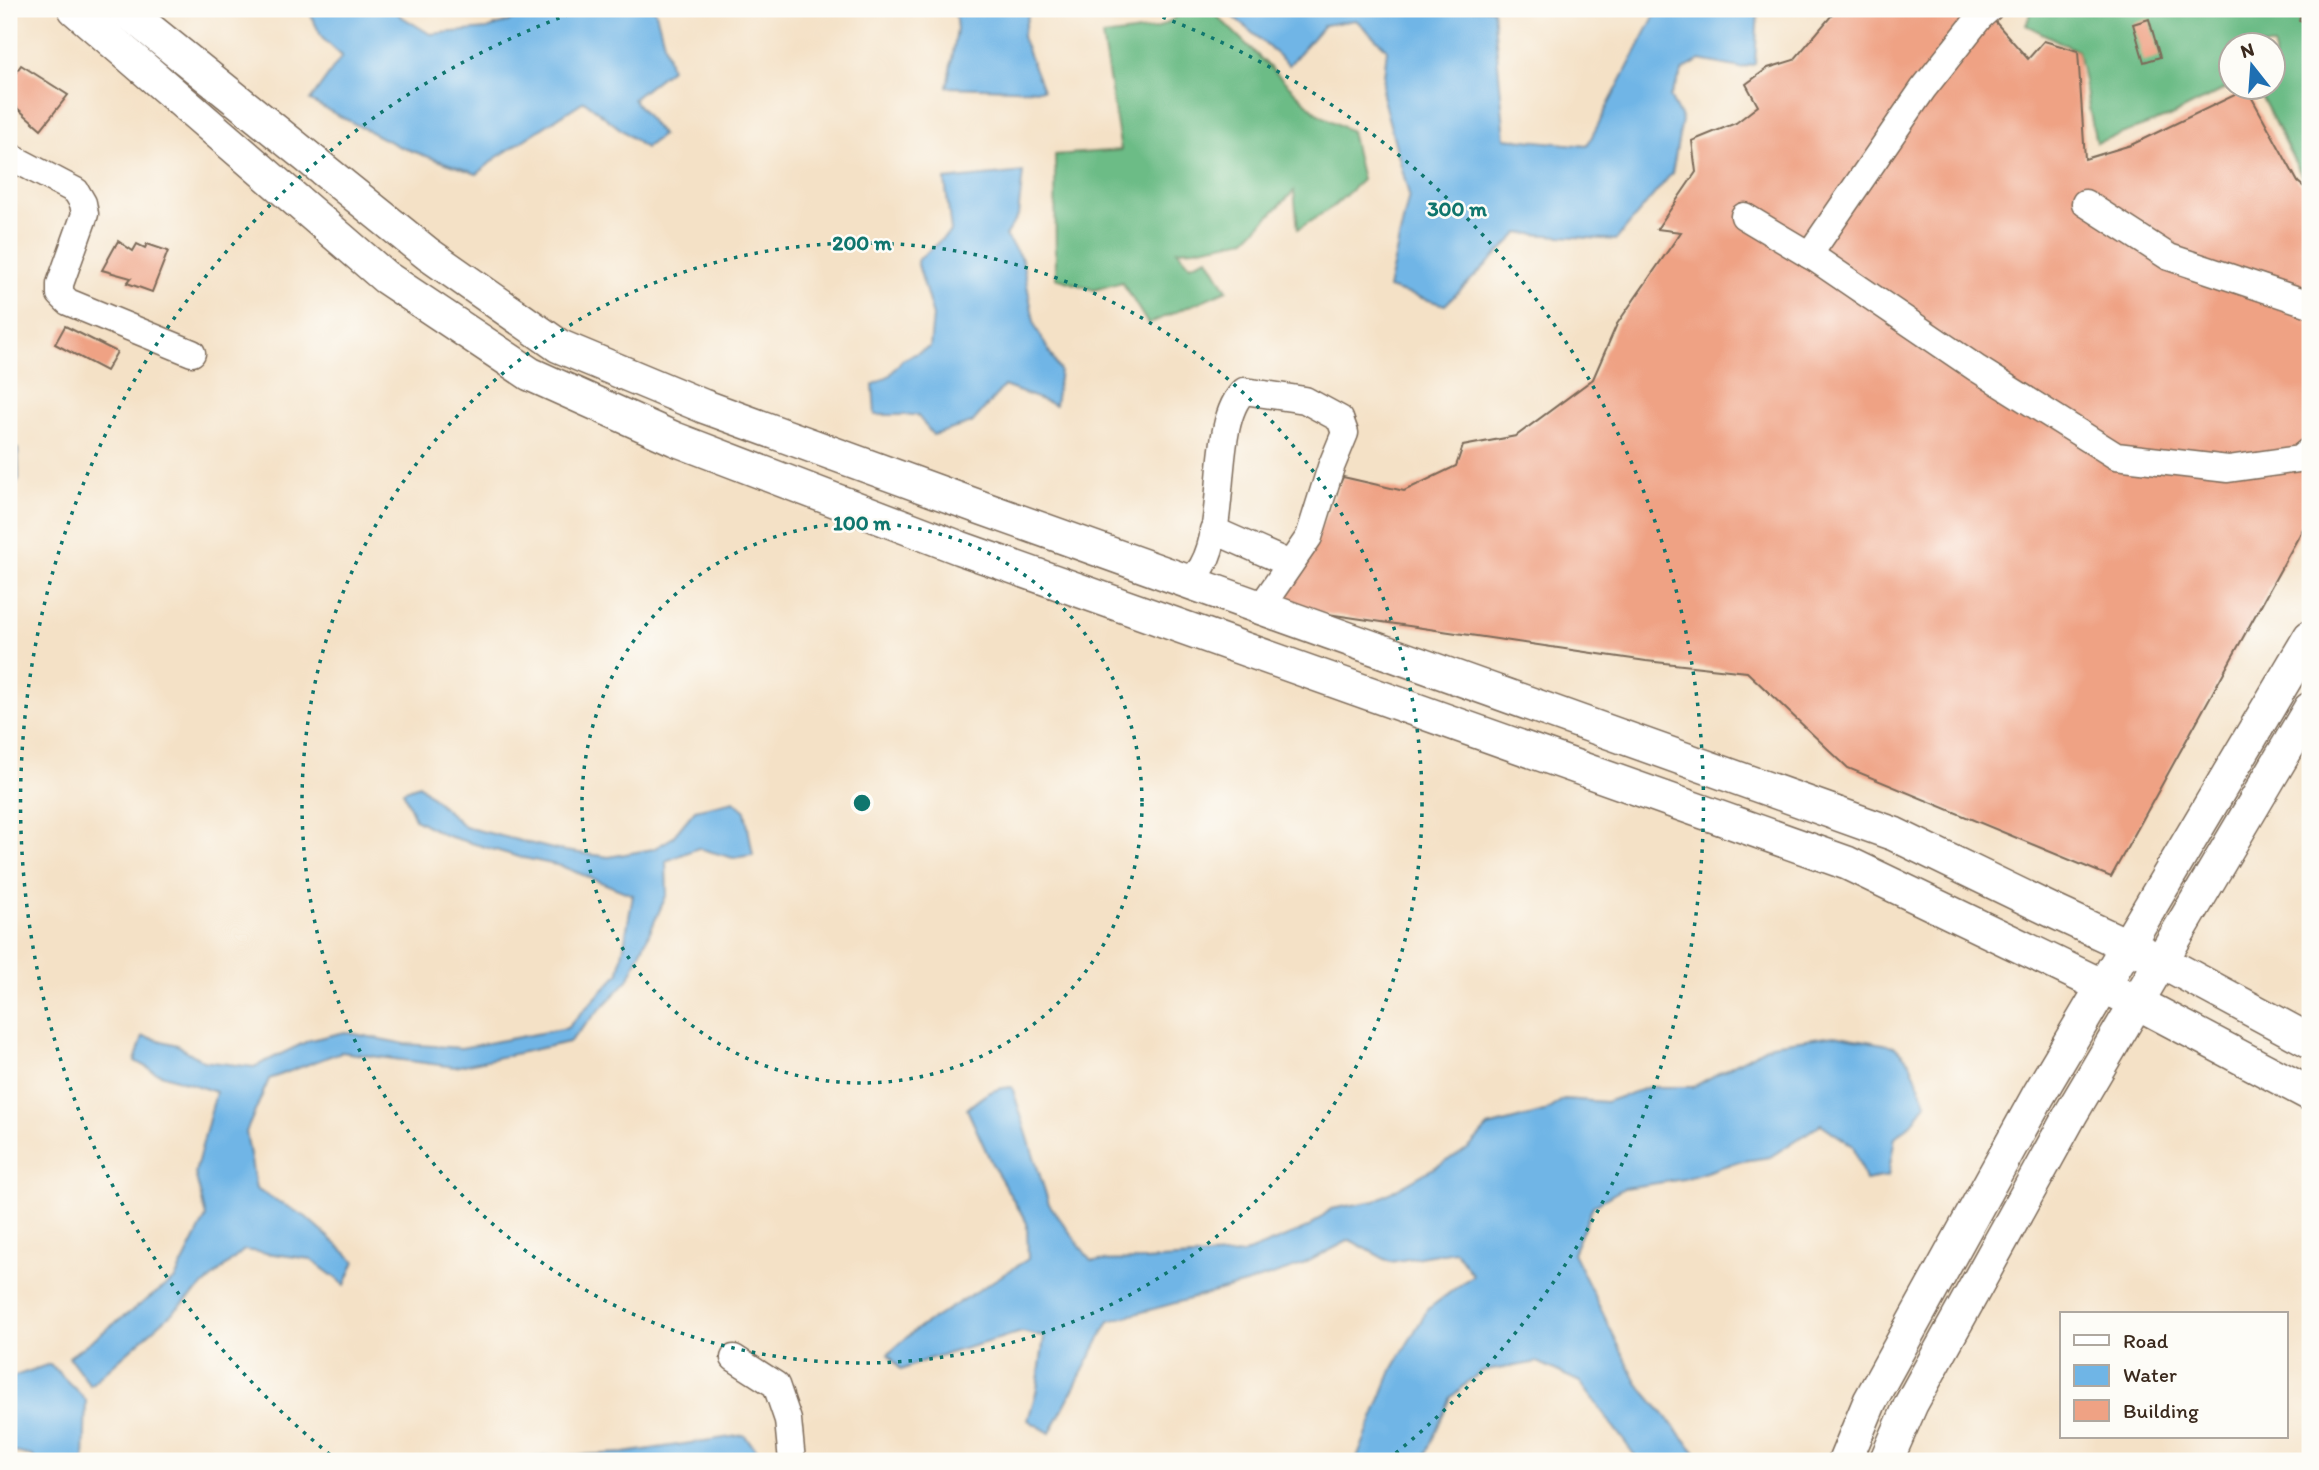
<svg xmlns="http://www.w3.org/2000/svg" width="2319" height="1470" viewBox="0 0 2319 1470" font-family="Itim,sans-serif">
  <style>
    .forest { fill: #6cbc86; stroke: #547352; stroke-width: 2 }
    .water { fill: #6fb5e6; stroke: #557082; stroke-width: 2 }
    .building { fill: #efa284 }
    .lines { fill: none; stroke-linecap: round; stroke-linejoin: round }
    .minor-casing { stroke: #7c6a59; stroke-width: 29 }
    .major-casing { stroke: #7c6a59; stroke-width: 36 }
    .minor { stroke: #fff; stroke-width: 26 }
    .major { stroke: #fff; stroke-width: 33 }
    .ring { fill: none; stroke: #0f766e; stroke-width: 3.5; stroke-dasharray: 3.5 7 }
    .centre { fill: #0f766e; stroke: #fdfcf7; stroke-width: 3.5 }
    .ring-label { font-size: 21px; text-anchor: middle; font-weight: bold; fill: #0f766e; stroke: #fdfcf7; stroke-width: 5; stroke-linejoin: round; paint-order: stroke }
  </style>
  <rect width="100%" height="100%" fill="#fdfcf7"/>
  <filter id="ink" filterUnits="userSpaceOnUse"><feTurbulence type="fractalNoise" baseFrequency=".0143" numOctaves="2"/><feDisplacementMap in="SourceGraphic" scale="14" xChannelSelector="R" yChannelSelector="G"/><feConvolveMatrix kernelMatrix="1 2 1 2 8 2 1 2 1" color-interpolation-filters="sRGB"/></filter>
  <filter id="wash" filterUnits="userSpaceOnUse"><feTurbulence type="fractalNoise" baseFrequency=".00686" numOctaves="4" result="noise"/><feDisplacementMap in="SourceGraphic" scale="28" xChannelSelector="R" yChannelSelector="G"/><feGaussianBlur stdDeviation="1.57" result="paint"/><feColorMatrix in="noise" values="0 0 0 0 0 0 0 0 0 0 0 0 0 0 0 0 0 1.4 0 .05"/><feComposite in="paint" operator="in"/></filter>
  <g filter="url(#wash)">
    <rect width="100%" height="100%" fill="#f4e1c6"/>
    <g class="forest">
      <polygon points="1190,9 1210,9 1318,114 1351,131 1362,180 1334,206 1298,229 1294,191 1246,239 1195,249 1177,250 1190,265 1208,258 1227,290 1148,324 1122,282 1094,290 1056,278 1055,155 1121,150 1102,36 1156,29"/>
      <polygon points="2033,9 2310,9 2310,180 2302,176 2257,88 2274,88 2274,46 2232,46 2231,86 2169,117 2096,143 2078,51 2026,25"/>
    </g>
    <g class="water">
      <polygon points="308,9 399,9 399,15 430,34 487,29 545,9 655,9 671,69 633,99 662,135 645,148 584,101 496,158 477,174 398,146 310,101 342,56 322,38"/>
      <polygon points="955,9 1030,9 1022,37 1043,90 947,87 957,30"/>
      <polygon points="1225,9 1493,9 1505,138 1587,146 1658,9 1758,9 1755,64 1741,68 1700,60 1683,70 1670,97 1682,120 1672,173 1616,240 1519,233 1445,305 1388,288 1409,195 1382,95 1387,49 1356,20 1324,25 1289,65"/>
      <polygon points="1023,172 1018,216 1005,236 1022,259 1035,326 1060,371 1055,405 1004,386 972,423 933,435 917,415 875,415 873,385 890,375 902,360 930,347 933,316 917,261 951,231 945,180"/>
      <polygon points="9,447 18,449 19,480 9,493"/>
      <polygon points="419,785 465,827 557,850 609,857 653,849 672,838 695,810 734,801 745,811 753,855 733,858 698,848 666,861 667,894 628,980 569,1042 455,1067 341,1052 269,1079 246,1132 256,1189 306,1217 355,1261 345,1285 310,1259 244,1250 90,1385 69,1357 175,1279 206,1217 195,1173 216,1092 155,1072 135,1061 143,1036 177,1045 203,1061 254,1067 310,1040 345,1032 405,1044 461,1048 567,1028 619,973 633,895 561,866 519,857 444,835 415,819 403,791"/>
      <path d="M1834,1035L1894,1046L1910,1062L1926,1103L1915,1120L1895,1137L1888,1176L1865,1180L1853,1146L1821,1124L1770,1157L1737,1162L1684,1179L1624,1188L1593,1206L1573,1253L1637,1383L1703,1461H1639L1580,1382L1538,1362L1480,1372L1451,1397L1423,1461H1356L1393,1368L1428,1309L1473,1275L1455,1251L1390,1262L1350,1240L1299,1266L1245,1284L1109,1321L1050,1433L1028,1420L1037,1389L1044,1337L1022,1332L928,1359L901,1370L888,1354L914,1331L1028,1259L1027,1223L992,1164L967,1109C982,1096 992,1088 1012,1087L1049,1204L1091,1261L1144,1260L1243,1254L1308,1228L1331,1209L1375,1201L1469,1148L1488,1127L1544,1112L1564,1099L1606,1102L1649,1087H1693L1772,1044Z"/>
      <polygon points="50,1364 86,1400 84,1461 35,1461 33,1456 9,1451 9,1378"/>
      <polygon points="744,1435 766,1461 501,1461 540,1457 624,1453"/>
    </g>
    <g id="blocks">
      <g class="building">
        <polygon points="1837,9 1984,9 2028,59 2044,41 2078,51 2085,159 2131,145 2247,89 2298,182 2310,192 2310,516 2111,877 1848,768 1747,672 1646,661 1267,605 1303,566 1343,477 1404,491 1456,466 1463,446 1516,436 1593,379 1617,324 1681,232 1657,229 1696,172 1692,141 1736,123 1758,106 1746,84 1768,68 1794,60"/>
        <polygon points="2303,9 2310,9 2310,24 2299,20"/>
        <polygon points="2149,19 2160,57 2144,62 2133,24"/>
        <polygon points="21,65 68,95 41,129 9,101 9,83"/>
        <polygon points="118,241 133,251 137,244 145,248 147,244 168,251 152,292 127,283 131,278 102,270"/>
        <polygon points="65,326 117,352 106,371 55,344"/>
      </g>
    </g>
  </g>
  <g filter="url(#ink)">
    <use href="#blocks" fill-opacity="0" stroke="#7c6a59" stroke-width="2"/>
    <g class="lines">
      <g class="minor-casing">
        <g id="minor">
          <polyline points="9,156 76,191 83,203 85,214 60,284 60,294 68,302 192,353"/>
          <polyline points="2085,203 2169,257 2310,304"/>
          <polyline points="1744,216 1816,259 1976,368 2116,456 2228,469 2299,459 2310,450"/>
          <polyline points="1809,255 1923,89 1980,17 1989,9"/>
          <polyline points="1213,530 1290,564"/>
          <path d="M1189,582C1194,576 1200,571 1203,565C1228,521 1211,421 1244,391L1305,400L1340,419L1345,433L1331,467L1309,537L1261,607"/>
          <polyline points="734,1358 776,1385 788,1420 792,1461"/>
        </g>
      </g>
      <g class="major-casing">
        <g id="major">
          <polyline points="75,9 385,277 530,374 675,439 960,548 1847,863 2138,1003 2310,1094"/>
          <polyline points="124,9 428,254 559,346 703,406 982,508 1894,834 2055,912 2165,963 2310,1041"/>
          <polyline points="1845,1461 1870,1401 2038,1096 2310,637"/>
          <polyline points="1886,1461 1911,1404 2072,1112 2310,709"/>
        </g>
      </g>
      <use href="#minor" class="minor"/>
      <use href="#major" class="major"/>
    </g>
  </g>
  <g class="ring">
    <circle cx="862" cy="803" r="280"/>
    <circle cx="862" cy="803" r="560"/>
    <path d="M338 1461A841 841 0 0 1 581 10M1143 10A841 841 0 0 1 1386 1461"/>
  </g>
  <circle cx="862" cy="803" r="10" class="centre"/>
  <g class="ring-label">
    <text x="1457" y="216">300 m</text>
    <text x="862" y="250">200 m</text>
    <text x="862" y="530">100 m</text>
  </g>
  <rect width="2319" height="1470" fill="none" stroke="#fdfcf7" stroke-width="35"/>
  <rect x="2060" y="1312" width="228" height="126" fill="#fdfcf7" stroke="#afa8a0" stroke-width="2"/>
  <rect x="2074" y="1335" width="35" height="10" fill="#ffffff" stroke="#afa8a0" stroke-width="2"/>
  <text x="2123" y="1348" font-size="21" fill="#3b2a1e">Road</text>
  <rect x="2074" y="1365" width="35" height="21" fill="#6fb5e6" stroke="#afa8a0" stroke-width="2"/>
  <text x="2123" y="1382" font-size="21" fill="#3b2a1e">Water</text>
  <rect x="2074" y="1400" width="35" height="21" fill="#efa284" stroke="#afa8a0" stroke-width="2"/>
  <text x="2123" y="1418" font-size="21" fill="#3b2a1e">Building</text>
  <g transform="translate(2252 66) rotate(343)"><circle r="33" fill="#fdfcf7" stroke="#afa8a0" stroke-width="2"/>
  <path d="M0-5L12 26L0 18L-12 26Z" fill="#1f6fb2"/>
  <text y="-10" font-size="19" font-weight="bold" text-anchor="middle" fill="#3b2a1e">N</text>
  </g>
</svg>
